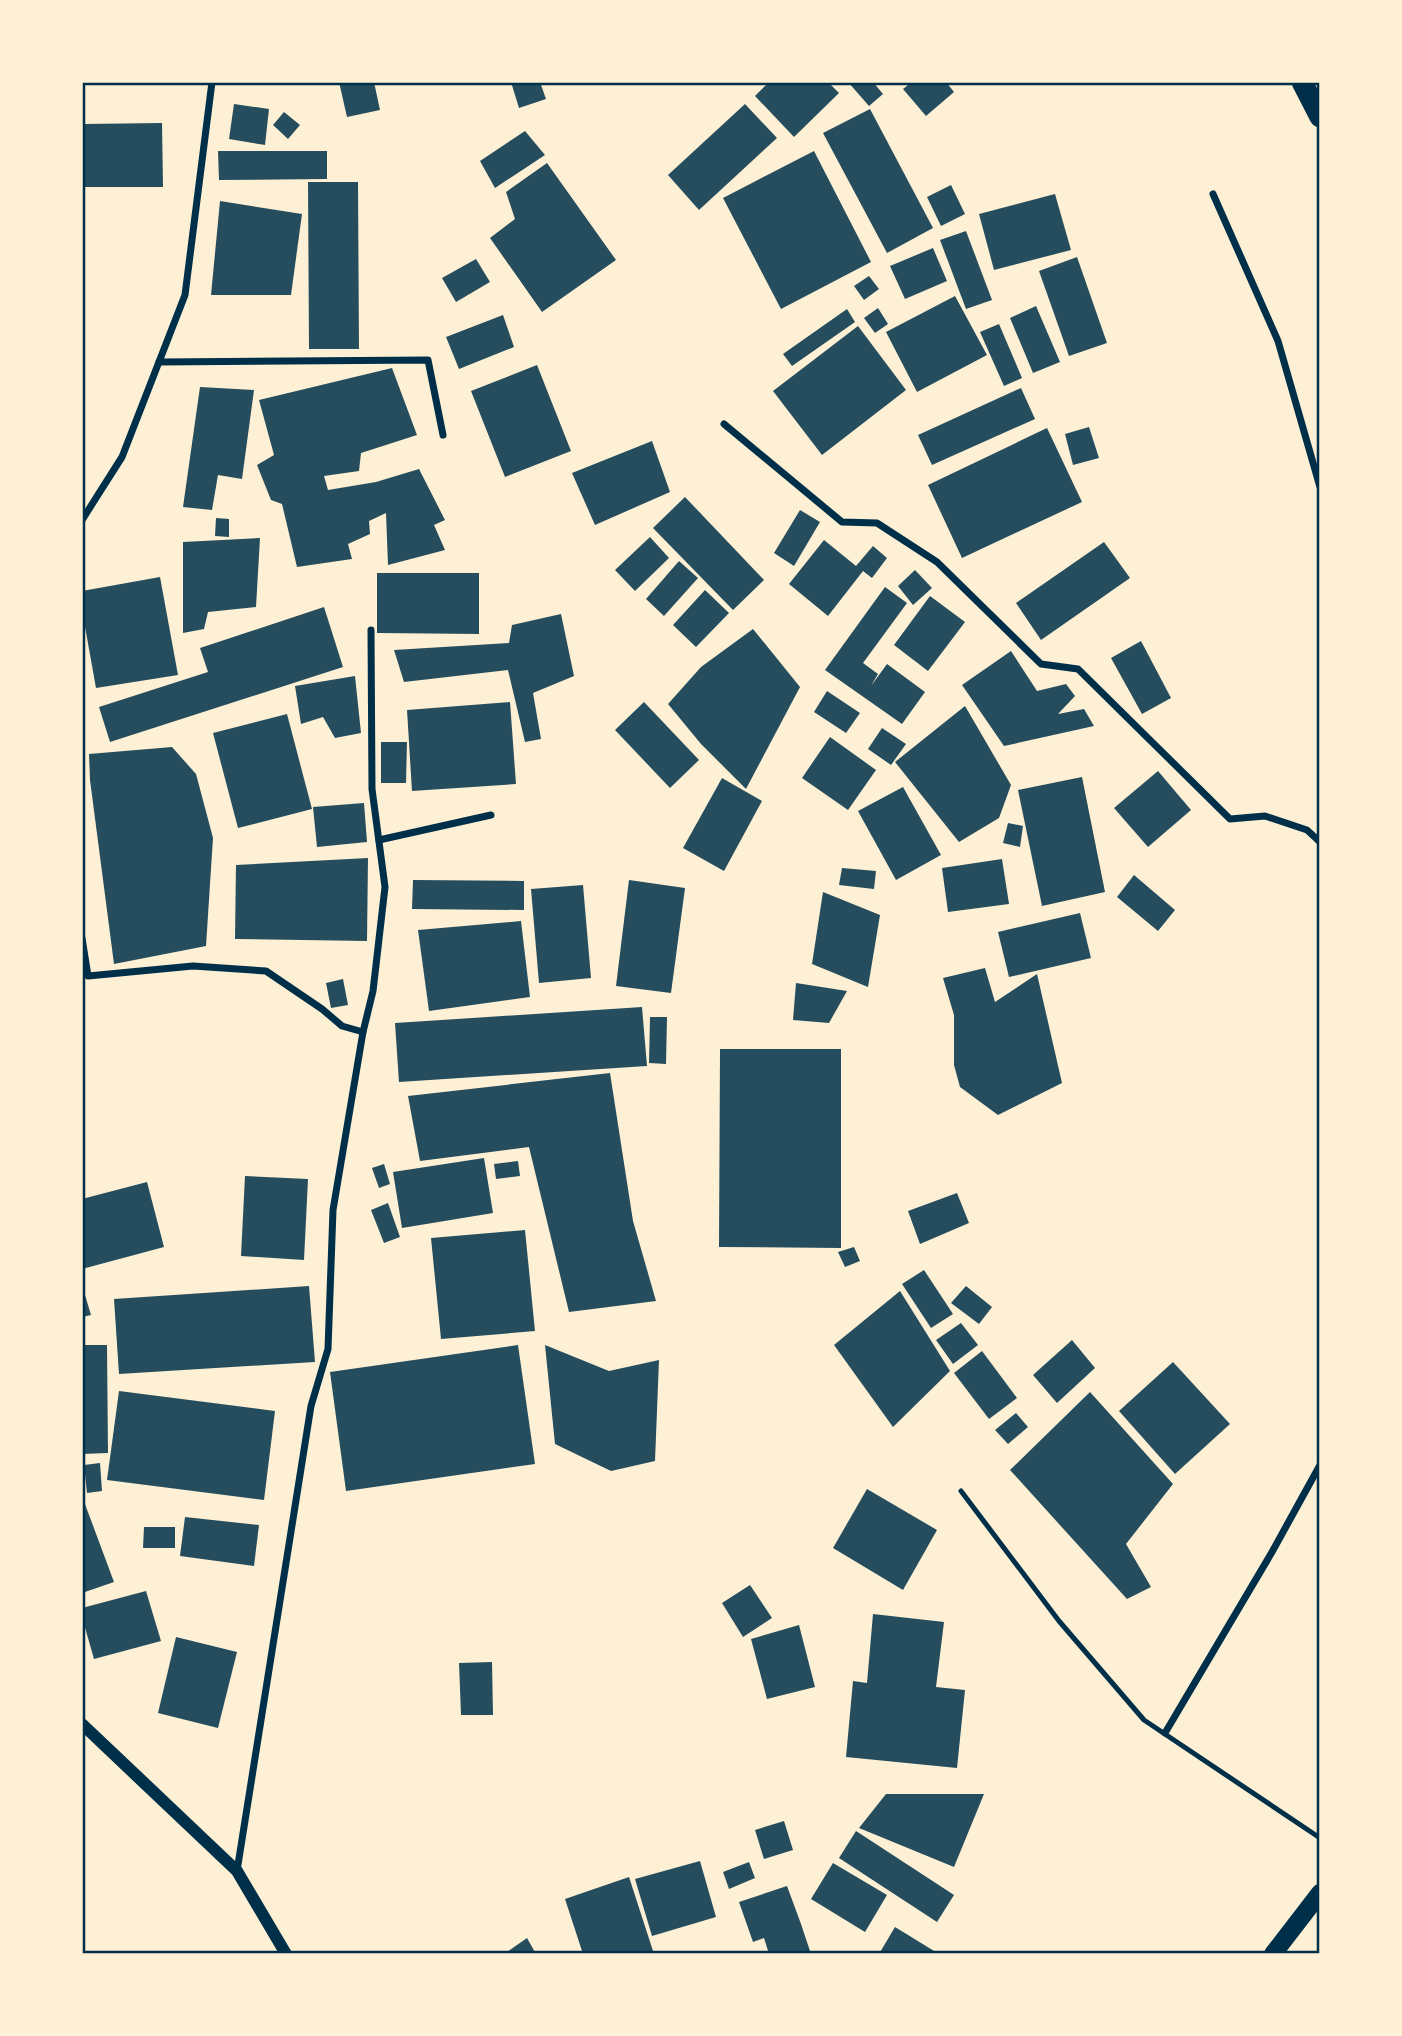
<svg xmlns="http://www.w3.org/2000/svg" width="1402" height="2036" viewBox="0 0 1402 2036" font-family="Lato,sans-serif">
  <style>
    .building { fill: #264d5e }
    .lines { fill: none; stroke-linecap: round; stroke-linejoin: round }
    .service { stroke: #003049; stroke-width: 5 }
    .minor { stroke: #003049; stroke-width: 7 }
    .tertiary { stroke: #003049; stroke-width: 12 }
    .primary { stroke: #003049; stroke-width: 18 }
    .motorway { stroke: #003049; stroke-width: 21 }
    .neatline { fill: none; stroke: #003049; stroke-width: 2.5 }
  </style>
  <rect width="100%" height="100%" fill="#fdf0d5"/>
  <g class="building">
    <polygon points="339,82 374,82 380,110 347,117"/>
    <polygon points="511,82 540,82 546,99 519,108"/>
    <polygon points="769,82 828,82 839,93 794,137 755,96"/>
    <polygon points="848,82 873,82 883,94 869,106"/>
    <polygon points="912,82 946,82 954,92 926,116 903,89"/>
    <polygon points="234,104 269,109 265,145 229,139"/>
    <polygon points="745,104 777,138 699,210 668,175"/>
    <polygon points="870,109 933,228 887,253 823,133"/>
    <polygon points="284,112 300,125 288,139 273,125"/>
    <polygon points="162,123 163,187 82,187 82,124"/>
    <polygon points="525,131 545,155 495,188 480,161"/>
    <polygon points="218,151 327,151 327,179 219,180"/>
    <polygon points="814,151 871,262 781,309 723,198"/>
    <polygon points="547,163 616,260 542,312 490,238 515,219 506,192"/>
    <polygon points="308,182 358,182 359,349 309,349"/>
    <polygon points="951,185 965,214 941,226 927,197"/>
    <polygon points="1055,194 1071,250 994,270 979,214"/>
    <polygon points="220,201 302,214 291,295 211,295"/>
    <polygon points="966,231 992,300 966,309 940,240"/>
    <polygon points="933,248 947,281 905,299 890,266"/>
    <polygon points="1077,257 1107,343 1069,356 1039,271"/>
    <polygon points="476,259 490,282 456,302 442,278"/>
    <polygon points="869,276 879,289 864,300 854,286"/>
    <polygon points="955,296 987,355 917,392 886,332"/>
    <polygon points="1036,306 1060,362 1033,373 1010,318"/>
    <polygon points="878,308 888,324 875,333 864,318"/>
    <polygon points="847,309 855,322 792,366 783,354"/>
    <polygon points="503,315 514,347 459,369 446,337"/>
    <polygon points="999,324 1022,378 1004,386 980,332"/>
    <polygon points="858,326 906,390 822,455 773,391"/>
    <polygon points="537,365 571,451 505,477 471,391"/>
    <polygon points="392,368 417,435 361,453 359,471 324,476 328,490 376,482 419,469 445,520 434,525 445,550 388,565 386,513 369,521 370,534 348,544 352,559 297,567 282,504 271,500 257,465 274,455 259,400"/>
    <polygon points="200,387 254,390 242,479 218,475 212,510 183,507"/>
    <polygon points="1021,388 1035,419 932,465 918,435"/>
    <polygon points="1089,427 1099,458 1073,465 1065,434"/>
    <polygon points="1047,428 1082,502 962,558 928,485"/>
    <polygon points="652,441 670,492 595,525 572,473"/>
    <polygon points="685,497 764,580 733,610 653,528"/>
    <polygon points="800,510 820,522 794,566 774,553"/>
    <polygon points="216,518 229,519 229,537 215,536"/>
    <polygon points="650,537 669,558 635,591 615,570"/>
    <polygon points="260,538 256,607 208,612 204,629 183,633 183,542"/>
    <polygon points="824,540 856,566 873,546 887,558 872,578 863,571 828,616 789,584"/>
    <polygon points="1104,542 1130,578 1041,640 1016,603"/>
    <polygon points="679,561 698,578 664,616 646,599"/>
    <polygon points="915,570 932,588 913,605 898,586"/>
    <polygon points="377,573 479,573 479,634 377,633"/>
    <polygon points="160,577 178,675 96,688 82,610 82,591"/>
    <polygon points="885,587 907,603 863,663 878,674 871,686 887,664 925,692 902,724 825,670"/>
    <polygon points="705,590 729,613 696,647 673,625"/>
    <polygon points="930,596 965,622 928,671 894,645"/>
    <polygon points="324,607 343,667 110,742 99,707 208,672 200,648"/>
    <polygon points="561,614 574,676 533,693 541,739 525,742 508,670 404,682 394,650 509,643 512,625"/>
    <polygon points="753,629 800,687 746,789 701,744 668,704 701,667"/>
    <polygon points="1141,641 1171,698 1142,714 1111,658"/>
    <polygon points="1011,651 1037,691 1066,684 1075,696 1058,714 1084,709 1094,726 1004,746 962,685"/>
    <polygon points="355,676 361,733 335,738 323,717 301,724 295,686"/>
    <polygon points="827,691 860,713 846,733 814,712"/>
    <polygon points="510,702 516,784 412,791 407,710"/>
    <polygon points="644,702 699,760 670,788 615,730"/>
    <polygon points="965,706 1011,785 999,818 959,842 895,762"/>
    <polygon points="287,714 312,809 238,828 213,733"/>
    <polygon points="882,728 906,744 891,765 868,749"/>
    <polygon points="830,737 876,770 848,810 802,778"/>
    <polygon points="381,742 407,742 406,783 381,783"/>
    <polygon points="172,747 196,774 213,838 206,946 114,964 90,780 89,754"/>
    <polygon points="1158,771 1191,810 1148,847 1114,808"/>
    <polygon points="1082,777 1105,892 1042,906 1018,790"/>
    <polygon points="722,778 762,801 724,871 683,848"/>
    <polygon points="903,787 941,855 896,880 858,811"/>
    <polygon points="364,803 367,842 317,847 313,807"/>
    <polygon points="1008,823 1023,826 1020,847 1003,843"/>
    <polygon points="368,858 367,941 235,939 236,865"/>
    <polygon points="1002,859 1009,904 948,912 942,868"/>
    <polygon points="842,868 876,871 874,889 839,885"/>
    <polygon points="1134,875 1175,910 1158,931 1117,897"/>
    <polygon points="413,880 524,881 524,910 412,909"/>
    <polygon points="629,880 685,888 671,993 616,986"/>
    <polygon points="583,885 591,978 539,983 531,889"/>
    <polygon points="823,892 880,915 868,987 812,964"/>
    <polygon points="1080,913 1091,958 1009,977 998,932"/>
    <polygon points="521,921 530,997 429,1011 418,930"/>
    <polygon points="985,968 995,1002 1037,974 1062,1083 998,1115 960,1087 954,1065 954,1015 943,978"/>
    <polygon points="343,979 348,1005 331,1008 326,983"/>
    <polygon points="796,983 847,991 829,1023 793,1020"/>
    <polygon points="642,1007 647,1066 399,1082 395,1023"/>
    <polygon points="650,1017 667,1017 666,1064 649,1063"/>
    <polygon points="720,1049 841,1049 841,1248 719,1247"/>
    <polygon points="610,1073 633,1221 656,1301 569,1312 529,1147 420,1161 408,1096"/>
    <polygon points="484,1158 493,1213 402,1228 393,1172"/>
    <polygon points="518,1161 520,1176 496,1179 494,1164"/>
    <polygon points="384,1164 390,1184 379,1188 372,1168"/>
    <polygon points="245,1176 308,1179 304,1260 241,1256"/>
    <polygon points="147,1182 164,1247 82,1269 82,1199"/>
    <polygon points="957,1193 969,1223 920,1244 908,1211"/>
    <polygon points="388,1203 400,1237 384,1243 371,1210"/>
    <polygon points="525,1230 535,1331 441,1339 431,1238"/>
    <polygon points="854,1247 860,1261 845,1267 838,1252"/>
    <polygon points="924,1270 953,1314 931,1328 902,1284"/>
    <polygon points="82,1285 91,1315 82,1317"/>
    <polygon points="309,1286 315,1362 119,1374 114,1299"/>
    <polygon points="966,1286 992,1307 979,1324 951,1303"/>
    <polygon points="900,1291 950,1371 893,1427 834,1345"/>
    <polygon points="961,1323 978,1345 953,1364 936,1340"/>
    <polygon points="1072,1340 1095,1368 1057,1403 1033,1375"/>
    <polygon points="82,1345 107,1345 108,1453 82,1454"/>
    <polygon points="518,1345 535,1464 346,1491 330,1372"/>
    <polygon points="545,1345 609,1371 659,1360 655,1461 611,1471 555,1444"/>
    <polygon points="982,1351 1017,1398 989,1419 954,1373"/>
    <polygon points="1173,1362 1230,1424 1175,1474 1119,1411"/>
    <polygon points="119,1391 275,1411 264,1500 107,1480"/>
    <polygon points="1090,1392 1173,1484 1126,1544 1151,1587 1127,1599 1010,1470"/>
    <polygon points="1016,1413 1028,1427 1008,1444 995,1430"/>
    <polygon points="100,1463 102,1491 87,1493 84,1465"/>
    <polygon points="867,1489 937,1530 903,1590 833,1548"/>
    <polygon points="82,1496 114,1582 82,1593"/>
    <polygon points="185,1517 259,1525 254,1566 180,1556"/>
    <polygon points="144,1527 175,1527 175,1548 143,1548"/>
    <polygon points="750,1585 772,1618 743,1637 722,1603"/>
    <polygon points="146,1591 161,1641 94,1659 82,1617 82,1608"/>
    <polygon points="873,1614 944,1622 936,1687 965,1690 957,1768 846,1757 853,1681 867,1683"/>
    <polygon points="799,1625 815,1687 767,1699 751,1639"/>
    <polygon points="176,1637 237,1652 218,1728 158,1713"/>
    <polygon points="492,1662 493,1715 461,1715 459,1663"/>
    <polygon points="886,1794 984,1794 954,1867 859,1828"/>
    <polygon points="784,1821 793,1850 764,1859 755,1830"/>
    <polygon points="856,1831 954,1895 937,1922 839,1858"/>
    <polygon points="700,1861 716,1917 652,1936 635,1879"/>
    <polygon points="749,1862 755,1878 729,1889 723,1872"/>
    <polygon points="833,1863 887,1895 865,1932 811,1899"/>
    <polygon points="629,1877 654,1954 583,1954 565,1899"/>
    <polygon points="787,1886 801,1924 811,1954 769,1954 764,1938 753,1942 739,1902"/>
    <polygon points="895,1927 939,1954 879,1954"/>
    <polygon points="527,1938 536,1954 504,1954"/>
  </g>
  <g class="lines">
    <polyline class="service" points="961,1491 1059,1621 1144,1720 1320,1838"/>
    <g class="minor">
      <polyline points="1213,194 1278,341 1320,487"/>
      <polyline points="159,362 428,360 443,435"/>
      <polyline points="724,424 842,522 877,523 937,562 1041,664 1078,669 1230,819 1265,816 1307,830 1320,842"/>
      <polyline points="82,520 122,457 185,295 212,82"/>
      <polyline points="379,840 491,815"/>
      <polyline points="82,938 88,976 193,966 266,971 322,1009 342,1026 363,1032 333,1210 328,1349 311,1406 237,1871"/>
      <polyline points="363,1032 373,991 385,887 372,789 371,630"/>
      <polyline points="1165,1733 1272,1552 1320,1465"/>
    </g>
    <polyline class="tertiary" points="82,1724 237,1871 286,1954"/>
    <polyline class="primary" points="1273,1954 1320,1893"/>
    <polyline class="motorway" points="1302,82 1320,117"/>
  </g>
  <rect width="1402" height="2036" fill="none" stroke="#fdf0d5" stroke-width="168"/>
  <rect x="84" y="84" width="1234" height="1868" class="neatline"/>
</svg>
